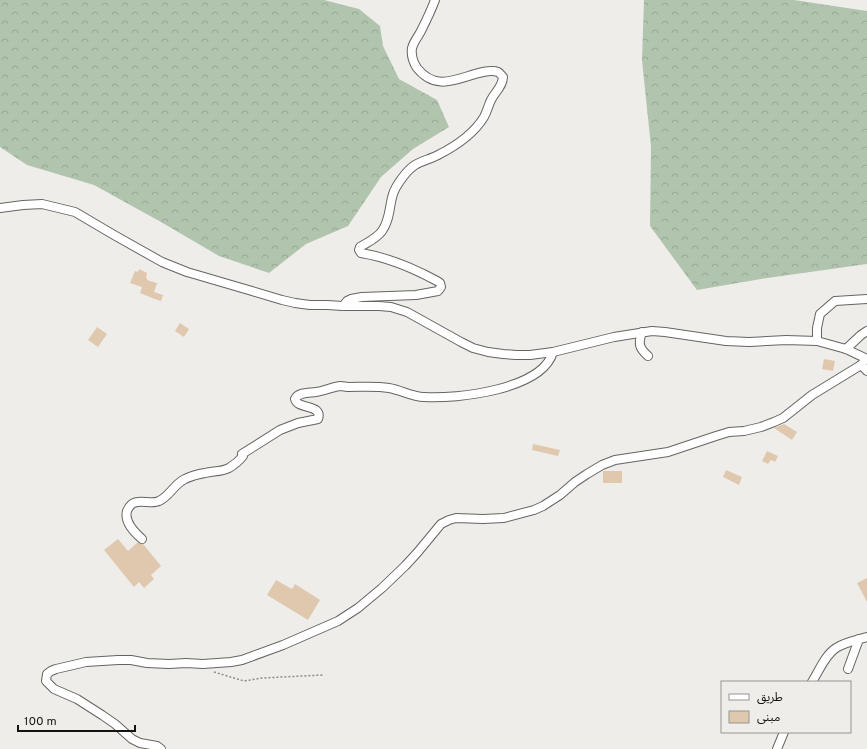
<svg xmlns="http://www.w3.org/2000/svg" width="867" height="749" viewBox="0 0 867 749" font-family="Overpass,'Noto Sans Arabic',sans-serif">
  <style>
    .forest { fill: url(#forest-crowns) }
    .building { fill: #dfc8ad }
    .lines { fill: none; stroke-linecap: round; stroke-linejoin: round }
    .minor-casing { stroke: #666461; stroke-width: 10 }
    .path { stroke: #8b8a88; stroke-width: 1.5; stroke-dasharray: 2 2; stroke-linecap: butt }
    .minor { stroke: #fff; stroke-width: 8 }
  </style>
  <defs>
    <pattern id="forest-crowns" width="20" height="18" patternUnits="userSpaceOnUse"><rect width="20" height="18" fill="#b1c4ae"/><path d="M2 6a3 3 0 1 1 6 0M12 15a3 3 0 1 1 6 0" fill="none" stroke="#97a895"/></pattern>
  </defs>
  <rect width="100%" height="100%" fill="#efedea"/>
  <g class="forest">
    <polygon points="0,0 324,0 359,9 380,26 383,46 399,79 437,100 449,127 413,149 381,177 348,226 306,244 269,273 219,256 161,222 94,185 27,165 0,147"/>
    <polygon points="644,0 794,0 867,11 867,264 761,279 697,290 650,226 651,147 642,60"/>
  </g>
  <g class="building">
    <polygon points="139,269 147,273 146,278 147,278 147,280 157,283 154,292 163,295 161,301 152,298 140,293 142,287 130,283 135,271 138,272"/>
    <polygon points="180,323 189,329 184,337 175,331"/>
    <polygon points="97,327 107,334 98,347 88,340"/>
    <polygon points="824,359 835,361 833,371 822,369"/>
    <polygon points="784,424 797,432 792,440 774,428"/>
    <polygon points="533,444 560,450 558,456 532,450"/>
    <polygon points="767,451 778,456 775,462 771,460 768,464 762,461"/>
    <polygon points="726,470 742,477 739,485 723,477"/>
    <rect x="603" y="471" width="19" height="12"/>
    <polygon points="118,539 128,551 138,542 140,544 143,544 161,566 151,575 154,579 144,588 139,582 134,587 104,550"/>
    <polygon points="867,578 867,602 857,583"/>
    <polygon points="276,580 292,589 295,584 320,600 308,620 267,595"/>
  </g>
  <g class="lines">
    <g class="minor-casing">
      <g id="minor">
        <polyline points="0,208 23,205 42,204 75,212 114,235 162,262 187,272 252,291 282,300 295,303 310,305 327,305 343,306 379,306 391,307 407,312 461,342 473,348 488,352 503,354 516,355 530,355 553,352 614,337 652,331 665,332 726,341 749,342 786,340 817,341 846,349 867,359"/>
        <path d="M343,306L347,301L351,299L362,297L416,295L438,291L441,287L440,283L437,281C415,269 386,257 361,253L359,250L360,247C368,242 376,239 382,231C390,220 389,207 393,194C396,185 407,170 415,165C422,161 430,159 438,155C456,146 473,135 484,117C487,112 488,106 491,100C495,92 503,86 503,77C501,75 500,73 498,72C493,70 488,71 483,72C459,77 437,93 417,68C413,62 411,55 412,48C414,41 418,37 421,31C426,21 431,11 435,0"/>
        <path d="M642,332C638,344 639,348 648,356"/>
        <polyline points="817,341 817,328 820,314 835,301 867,299"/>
        <polyline points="846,349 861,335 867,331"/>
        <polyline points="861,365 867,371"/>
        <path d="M142,539C134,532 124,522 127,511C129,506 133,502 138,502C145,501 153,504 159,501C170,496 174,484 185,479C191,476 198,474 205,473C213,471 221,472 229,468C234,465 239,461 243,456L242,454L280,430L298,423L318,419C322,407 307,408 299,404C297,403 296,402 295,399C298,392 309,393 316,392C324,391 332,387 340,386C343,386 346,387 349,387C363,387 376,386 389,388C401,390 412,397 424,397C457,399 542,390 553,352"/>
        <polyline points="848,669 859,639"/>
        <path d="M812,682C819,671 825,655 836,648C845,642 857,640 867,637"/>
        <polyline points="161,749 157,746 140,743 132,739 115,724 102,715 77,699 54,689 46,681 47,674 51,671 56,669 86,662 118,660 131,660 147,663 169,664 186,663 203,664 231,662 242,660 283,645 338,621 358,608 382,588 405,566 417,553 441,524 449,520 456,518 483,519 504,518 534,510 543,506 560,495 575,482 587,474 602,465 615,460 668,452 716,436 729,432 744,431 761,427 774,422 783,418 812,395 861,365 866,359"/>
        <polyline points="777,749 784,732"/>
      </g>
    </g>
    <polyline class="path" points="214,672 244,681 262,678 323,675"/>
    <use href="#minor" class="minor"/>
  </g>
  <rect x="721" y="681" width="130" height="52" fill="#efedea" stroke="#979694"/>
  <rect x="729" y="694" width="20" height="6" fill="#ffffff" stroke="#979694"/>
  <text x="757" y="701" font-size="12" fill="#141312">طريق</text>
  <rect x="729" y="711" width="20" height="12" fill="#dfc8ad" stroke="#979694"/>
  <text x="757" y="721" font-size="12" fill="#141312">مبنى</text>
  <path d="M18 725v6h117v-6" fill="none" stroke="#141312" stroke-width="2"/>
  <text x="24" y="725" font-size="12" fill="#141312" stroke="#efedea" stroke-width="3" paint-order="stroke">100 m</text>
</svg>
